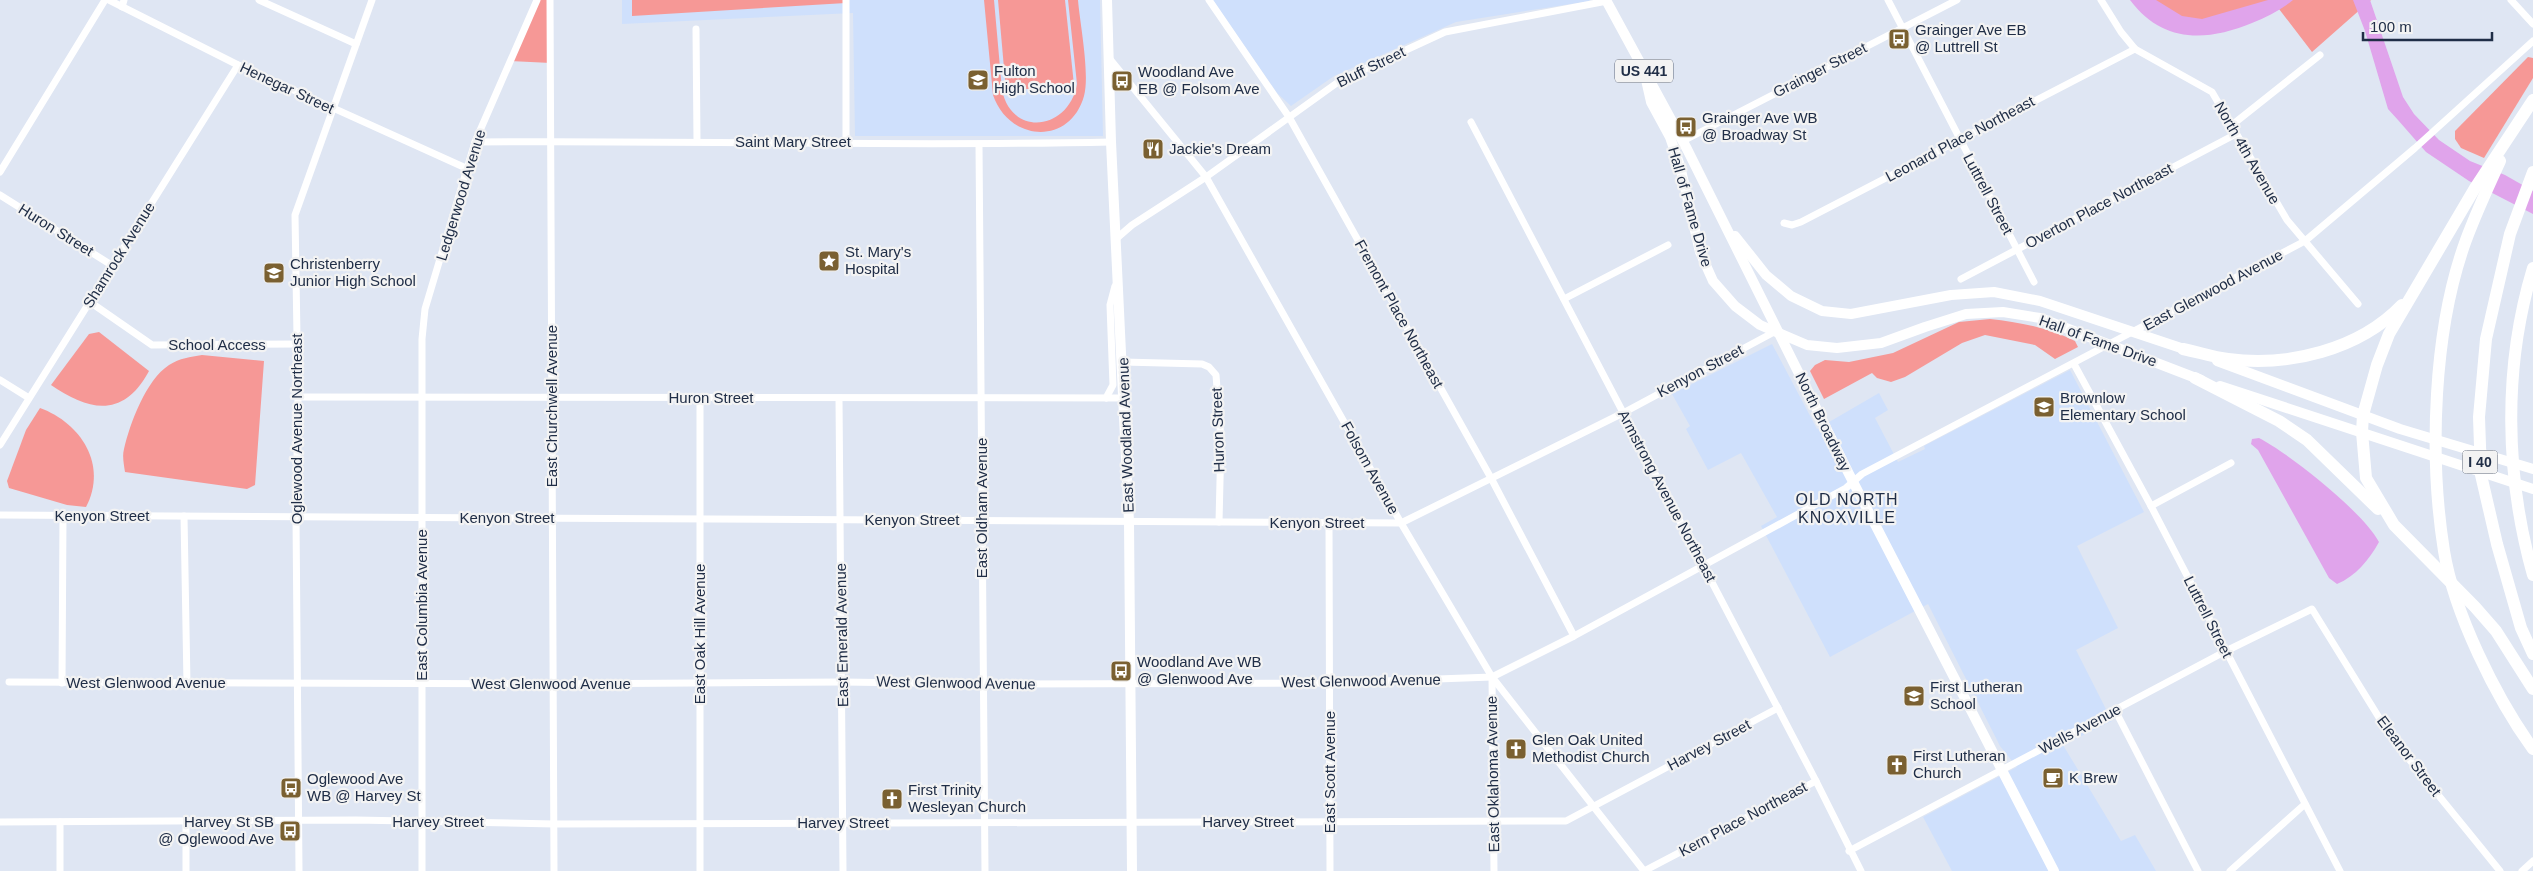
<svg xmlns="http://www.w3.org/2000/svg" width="2533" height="871" viewBox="0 0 2533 871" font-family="Arial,sans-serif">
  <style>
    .built { fill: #cfe0fc }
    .green { fill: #f69896 }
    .water { fill: #e0a4eb }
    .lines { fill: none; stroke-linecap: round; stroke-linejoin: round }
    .street { stroke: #fff; stroke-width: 7 }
    .secondary { stroke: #fff; stroke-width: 10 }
    .primary { stroke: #fff; stroke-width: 10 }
    .highway { stroke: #fff; stroke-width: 12 }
    .labels { text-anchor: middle; stroke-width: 4.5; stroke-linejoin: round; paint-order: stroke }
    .shield { fill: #f3f3f3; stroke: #5f697b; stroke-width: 1 }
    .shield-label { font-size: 14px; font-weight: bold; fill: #202e47 }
    .poi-label { font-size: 15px; fill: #202e47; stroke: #f3f3f3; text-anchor: start }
    .street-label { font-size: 15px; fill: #202e47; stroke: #f3f3f3 }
    .neighbourhood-label { font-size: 16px; letter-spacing: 1px; fill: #202e47; stroke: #f3f3f3 }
  </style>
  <rect width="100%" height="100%" fill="#dfe6f3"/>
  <g class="built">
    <polygon points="622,0 1100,0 1103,136 855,136 853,13 622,24"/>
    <polygon points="1213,0 1589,0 1590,1 1456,22 1334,76 1291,106 1277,93"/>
    <polygon points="1772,344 1817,429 1879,393 1888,410 1875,418 1898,462 1925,449 1924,446 2070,370 2144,512 2077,546 2118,628 2076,650 2112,721 2063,745 2121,841 2135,835 2156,871 1952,871 1923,817 2017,767 2000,746 1928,604 1830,657 1761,526 1777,517 1741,453 1708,470 1686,429 1690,426 1672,394"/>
  </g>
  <g class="green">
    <polygon points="537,0 550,0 551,63 510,61"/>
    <polygon points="632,0 846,0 846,3 632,16"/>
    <path d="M984,0H994L1002,90C1012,138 1069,130 1077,84L1068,0H1078C1080,24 1090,74 1084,96C1070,146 1009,142 993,95Z"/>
    <polygon points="998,0 1065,0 1074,85 1006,91"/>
    <polygon points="2133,0 2371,0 2312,52 2279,9 2219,33"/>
    <polygon points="2528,57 2533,58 2533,78 2484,158 2461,148 2455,139 2455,131"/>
    <path d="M1990,319C2019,322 2049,328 2075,341L2078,347L2055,359L2035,345L1985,335L1962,343L1905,377L1891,382L1877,378L1872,373L1824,399L1810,371L1815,365L1825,360L1849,362L1893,353L1959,322Z"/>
    <path d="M99,332L149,371C123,419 89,411 51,385L89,334Z"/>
    <path d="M202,355L264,361L255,485L247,489L125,472C124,465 122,456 124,449C130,423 146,380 169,365C180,358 190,357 202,355Z"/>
    <path d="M40,408C81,423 108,465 86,507L67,505L9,488L7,481L26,430Z"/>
  </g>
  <g class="water">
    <path d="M2130,0H2156L2182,16L2202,19L2268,0H2293C2281,10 2267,17 2252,23C2206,42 2162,43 2130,0Z"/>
    <polygon points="2353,0 2370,0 2403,97 2414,114 2439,140 2470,161 2505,175 2533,191 2533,214 2469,181 2426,152 2398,120 2388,109 2365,31"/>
    <path d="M2259,438C2290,454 2363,512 2379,542C2369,560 2356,576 2337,584L2329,578L2258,450L2251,444L2252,439Z"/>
  </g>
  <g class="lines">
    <g class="street">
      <polyline points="109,0 238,65 468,169"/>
      <polyline points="259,0 356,44"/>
      <polyline points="550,0 554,871"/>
      <polyline points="1209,0 1289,117 1491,478 1574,636"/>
      <polyline points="1888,0 2034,282"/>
      <polyline points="2101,0 2121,32 2135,49 2212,92 2287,220 2358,304"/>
      <polyline points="2511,0 2533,24"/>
      <polyline points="122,7 124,0"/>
      <polyline points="696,29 697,141"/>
      <polyline points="1109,58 1206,177 1401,523 1492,677 1644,871"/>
      <polyline points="1471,122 1816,781 1861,871"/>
      <polyline points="2232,125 2320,55"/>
      <polyline points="1683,141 1957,0"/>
      <path d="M475,142C687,140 899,147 1111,142"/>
      <polyline points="846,142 846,0"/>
      <polyline points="979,145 985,871"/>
      <polyline points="0,172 105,0"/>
      <polyline points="0,195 113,266"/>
      <polyline points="1784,223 1792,225 1801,222 2135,49"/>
      <polyline points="1117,238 1132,225 1206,177 1341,80 1445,32 1607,1"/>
      <polyline points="1961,279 2236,134"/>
      <polyline points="1564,299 1668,245"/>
      <polyline points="90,302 152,345 297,344"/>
      <polyline points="1123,362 1202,364 1209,367 1216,375 1221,440 1219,522"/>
      <polyline points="2074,364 2151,506 2340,871"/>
      <polyline points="0,380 29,398"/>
      <polyline points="298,397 1124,398"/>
      <polyline points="700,398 700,871"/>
      <polyline points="1106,398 1113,385 1110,305 1115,286"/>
      <polyline points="839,399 843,871"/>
      <polyline points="0,445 238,65"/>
      <polyline points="2151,506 2231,463"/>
      <polyline points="0,515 1401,523 1623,413 1776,331"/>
      <polyline points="184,516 187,684"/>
      <polyline points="1329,523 1330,871"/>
      <polyline points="1492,677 1494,871"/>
      <polyline points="9,682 553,684 843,682 984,684 1329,683 1492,677 1574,636 1798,514 1846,488 1862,474 2305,241 2415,148 2533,41"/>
      <polyline points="62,683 63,516"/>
      <polyline points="2115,710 2198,871"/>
      <polyline points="0,822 356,820 554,824 1566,821 1778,708"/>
      <polyline points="60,822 60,871"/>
      <polyline points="186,822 186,871"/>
      <polyline points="1849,851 2226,651 2312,609 2391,737 2500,871"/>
      <polyline points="299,871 296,517 298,397 295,215 372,0"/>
      <polyline points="422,871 422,339 425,309 475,142 537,0"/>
      <polyline points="1644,871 1816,781"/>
      <polyline points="2230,871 2305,804"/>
      <polyline points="2522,871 2533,861"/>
    </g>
    <polyline class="secondary" points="1107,0 1111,142 1129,522 1132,871"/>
    <g class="primary">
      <polyline points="1606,0 1687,149 1849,474 2054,871"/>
      <polyline points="1644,71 1651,102 1670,137 1680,166 1700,252 1713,281 1735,306 1760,325 1807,345 1837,348 1881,343 1925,327 1966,314 2003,312 2040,318 2201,380"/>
      <polyline points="1735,236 1766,275 1791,296 1822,311 1851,314 1951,295 1994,292 2040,301 2190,351"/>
      <polyline points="2217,361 2400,429 2533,469"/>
      <polyline points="2220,386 2533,489"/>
    </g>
    <g class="highway">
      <polyline points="2533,100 2475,188 2389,334 2377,365 2363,415 2362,432 2366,478 2394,525 2475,607 2496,631 2533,689"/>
      <path d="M2500,161C2488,187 2476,213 2466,240C2433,330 2429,457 2444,551C2454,613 2496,698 2533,749"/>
      <polyline points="2533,172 2510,234 2486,339 2479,417 2481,475 2497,544 2521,628 2533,654"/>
      <path d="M2533,268C2503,367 2505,475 2533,575"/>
      <path d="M2183,349C2198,352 2213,357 2228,359C2288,367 2359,350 2402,305"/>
      <polyline points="2195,378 2279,421 2307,440 2378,509"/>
    </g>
  </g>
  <defs>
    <g id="bus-square" transform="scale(1.125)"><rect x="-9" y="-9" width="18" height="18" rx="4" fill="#7a6031" stroke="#f3f3f3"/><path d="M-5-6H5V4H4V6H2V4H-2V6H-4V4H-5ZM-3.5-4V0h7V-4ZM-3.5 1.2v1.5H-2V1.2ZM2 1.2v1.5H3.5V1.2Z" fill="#fff"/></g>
    <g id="school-square" transform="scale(1.125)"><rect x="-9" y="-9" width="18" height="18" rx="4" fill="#7a6031" stroke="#f3f3f3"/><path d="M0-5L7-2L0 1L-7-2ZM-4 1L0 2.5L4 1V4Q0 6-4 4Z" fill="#fff"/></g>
    <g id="restaurant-square" transform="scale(1.125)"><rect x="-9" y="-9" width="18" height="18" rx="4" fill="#7a6031" stroke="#f3f3f3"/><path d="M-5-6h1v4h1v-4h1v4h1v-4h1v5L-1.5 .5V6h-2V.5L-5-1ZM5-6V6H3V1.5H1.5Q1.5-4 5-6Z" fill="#fff"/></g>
    <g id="sight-square" transform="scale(1.125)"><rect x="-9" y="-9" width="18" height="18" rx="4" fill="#7a6031" stroke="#f3f3f3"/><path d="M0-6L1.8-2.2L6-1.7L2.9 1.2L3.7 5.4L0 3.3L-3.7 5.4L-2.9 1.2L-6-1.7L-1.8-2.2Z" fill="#fff"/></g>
    <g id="church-square" transform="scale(1.125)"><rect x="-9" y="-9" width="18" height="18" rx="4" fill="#7a6031" stroke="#f3f3f3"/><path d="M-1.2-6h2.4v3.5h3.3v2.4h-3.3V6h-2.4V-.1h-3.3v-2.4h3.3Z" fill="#fff"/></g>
    <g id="cafe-square" transform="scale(1.125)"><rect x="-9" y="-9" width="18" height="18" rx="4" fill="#7a6031" stroke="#f3f3f3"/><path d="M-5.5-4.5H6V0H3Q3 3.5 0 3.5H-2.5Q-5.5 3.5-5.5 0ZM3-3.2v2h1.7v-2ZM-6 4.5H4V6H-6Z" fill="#fff"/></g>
  </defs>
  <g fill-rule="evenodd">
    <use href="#bus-square" x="1899" y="39"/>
    <use href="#school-square" x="978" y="80"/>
    <use href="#bus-square" x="1122" y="81"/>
    <use href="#bus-square" x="1686" y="127"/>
    <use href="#restaurant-square" x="1153" y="149"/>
    <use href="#sight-square" x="829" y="261"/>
    <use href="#school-square" x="274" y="273"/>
    <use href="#school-square" x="2044" y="407"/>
    <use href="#bus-square" x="1121" y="671"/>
    <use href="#school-square" x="1914" y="696"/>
    <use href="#church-square" x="1516" y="749"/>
    <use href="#church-square" x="1897" y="765"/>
    <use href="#cafe-square" x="2053" y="778"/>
    <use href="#bus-square" x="291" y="788"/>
    <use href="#church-square" x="892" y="799"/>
    <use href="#bus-square" x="290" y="831"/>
  </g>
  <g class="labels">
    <g class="shield">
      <rect x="1615" y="59.5" width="58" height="23" rx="4"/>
      <rect x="2462.5" y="450.5" width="35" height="23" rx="4"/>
    </g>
    <g class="shield-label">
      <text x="1644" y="76">US 441</text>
      <text x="2480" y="467">I 40</text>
    </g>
    <g class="poi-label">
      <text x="1915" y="35">Grainger Ave EB<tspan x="1915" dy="17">@ Luttrell St</tspan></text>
      <text x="994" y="76">Fulton<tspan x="994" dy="17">High School</tspan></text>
      <text x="1138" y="77">Woodland Ave<tspan x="1138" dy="17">EB @ Folsom Ave</tspan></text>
      <text x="1702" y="123">Grainger Ave WB<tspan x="1702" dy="17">@ Broadway St</tspan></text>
      <text x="1169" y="154">Jackie's Dream</text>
      <text x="845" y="257">St. Mary's<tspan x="845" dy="17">Hospital</tspan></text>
      <text x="290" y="269">Christenberry<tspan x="290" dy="17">Junior High School</tspan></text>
      <text x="2060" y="403">Brownlow<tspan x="2060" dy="17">Elementary School</tspan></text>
      <text x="1137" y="667">Woodland Ave WB<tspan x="1137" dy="17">@ Glenwood Ave</tspan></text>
      <text x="1930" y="692">First Lutheran<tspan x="1930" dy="17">School</tspan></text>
      <text x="1532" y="745">Glen Oak United<tspan x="1532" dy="17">Methodist Church</tspan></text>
      <text x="1913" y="761">First Lutheran<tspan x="1913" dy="17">Church</tspan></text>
      <text x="2069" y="783">K Brew</text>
      <text x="307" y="784">Oglewood Ave<tspan x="307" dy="17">WB @ Harvey St</tspan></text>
      <text x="908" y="795">First Trinity<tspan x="908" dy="17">Wesleyan Church</tspan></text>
      <text x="274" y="827" text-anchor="end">Harvey St SB<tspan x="274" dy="17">@ Oglewood Ave</tspan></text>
    </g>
    <g class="street-label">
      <text transform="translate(1371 67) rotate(-26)" y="5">Bluff Street</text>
      <text transform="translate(1820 70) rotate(-27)" y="5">Grainger Street</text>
      <text transform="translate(287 88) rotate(25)" y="5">Henegar Street</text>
      <text transform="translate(1960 139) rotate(-28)" y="5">Leonard Place Northeast</text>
      <text x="793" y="147">Saint Mary Street</text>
      <text transform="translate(2247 153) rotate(60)" y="5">North 4th Avenue</text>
      <text transform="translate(1988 194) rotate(62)" y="5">Luttrell Street</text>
      <text transform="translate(461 195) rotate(-73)" y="5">Ledgerwood Avenue</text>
      <text transform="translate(2099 206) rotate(-28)" y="5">Overton Place Northeast</text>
      <text transform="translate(1690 207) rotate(74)" y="5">Hall of Fame Drive</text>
      <text transform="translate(56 230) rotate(32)" y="5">Huron Street</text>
      <text transform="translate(119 255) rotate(-58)" y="5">Shamrock Avenue</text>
      <text transform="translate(2213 290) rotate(-28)" y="5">East Glenwood Avenue</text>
      <text transform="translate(1399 314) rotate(61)" y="5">Fremont Place Northeast</text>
      <text transform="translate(2098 341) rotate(20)" y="5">Hall of Fame Drive</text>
      <text x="217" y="350">School Access</text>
      <text transform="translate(1700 371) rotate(-28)" y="5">Kenyon Street</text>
      <text x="711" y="403">Huron Street</text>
      <text transform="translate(552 406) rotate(-90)" y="5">East Churchwell Avenue</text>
      <text transform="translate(1823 422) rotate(64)" y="5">North Broadway</text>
      <text transform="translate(297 429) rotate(-90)" y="5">Oglewood Avenue Northeast</text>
      <text transform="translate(1218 430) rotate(-92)" y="5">Huron Street</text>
      <text transform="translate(1126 435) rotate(-92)" y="5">East Woodland Avenue</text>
      <text transform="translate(1370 468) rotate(61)" y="5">Folsom Avenue</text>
      <text transform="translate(1667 496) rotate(62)" y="5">Armstrong Avenue Northeast</text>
      <text transform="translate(982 508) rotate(-90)" y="5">East Oldham Avenue</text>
      <text x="102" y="521">Kenyon Street</text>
      <text x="507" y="523">Kenyon Street</text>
      <text x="912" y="525">Kenyon Street</text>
      <text x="1317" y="528">Kenyon Street</text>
      <text transform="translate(422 605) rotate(-90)" y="5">East Columbia Avenue</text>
      <text transform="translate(2208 617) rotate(63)" y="5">Luttrell Street</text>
      <text transform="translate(700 634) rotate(-90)" y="5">East Oak Hill Avenue</text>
      <text transform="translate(842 635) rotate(-91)" y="5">East Emerald Avenue</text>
      <text transform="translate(1361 681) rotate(-1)" y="5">West Glenwood Avenue</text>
      <text x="146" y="688">West Glenwood Avenue</text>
      <text transform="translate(956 683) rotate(1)" y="5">West Glenwood Avenue</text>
      <text x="551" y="689">West Glenwood Avenue</text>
      <text transform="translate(2080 729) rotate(-28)" y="5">Wells Avenue</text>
      <text transform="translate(1709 745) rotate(-28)" y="5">Harvey Street</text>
      <text transform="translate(2409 756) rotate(53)" y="5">Eleanor Street</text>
      <text transform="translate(1330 772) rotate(-90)" y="5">East Scott Avenue</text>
      <text transform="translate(1493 774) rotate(-91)" y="5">East Oklahoma Avenue</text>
      <text transform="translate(1743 819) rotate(-28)" y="5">Kern Place Northeast</text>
      <text x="438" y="827">Harvey Street</text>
      <text x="1248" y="827">Harvey Street</text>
      <text x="843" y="828">Harvey Street</text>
    </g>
    <g class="neighbourhood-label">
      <text x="1847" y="505">OLD NORTH<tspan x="1847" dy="18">KNOXVILLE</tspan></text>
    </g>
  </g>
  <path d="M2363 32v8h129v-8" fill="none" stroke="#202e47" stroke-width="2.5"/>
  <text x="2370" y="32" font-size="15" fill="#202e47" stroke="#f3f3f3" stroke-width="4" paint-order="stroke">100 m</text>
</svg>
